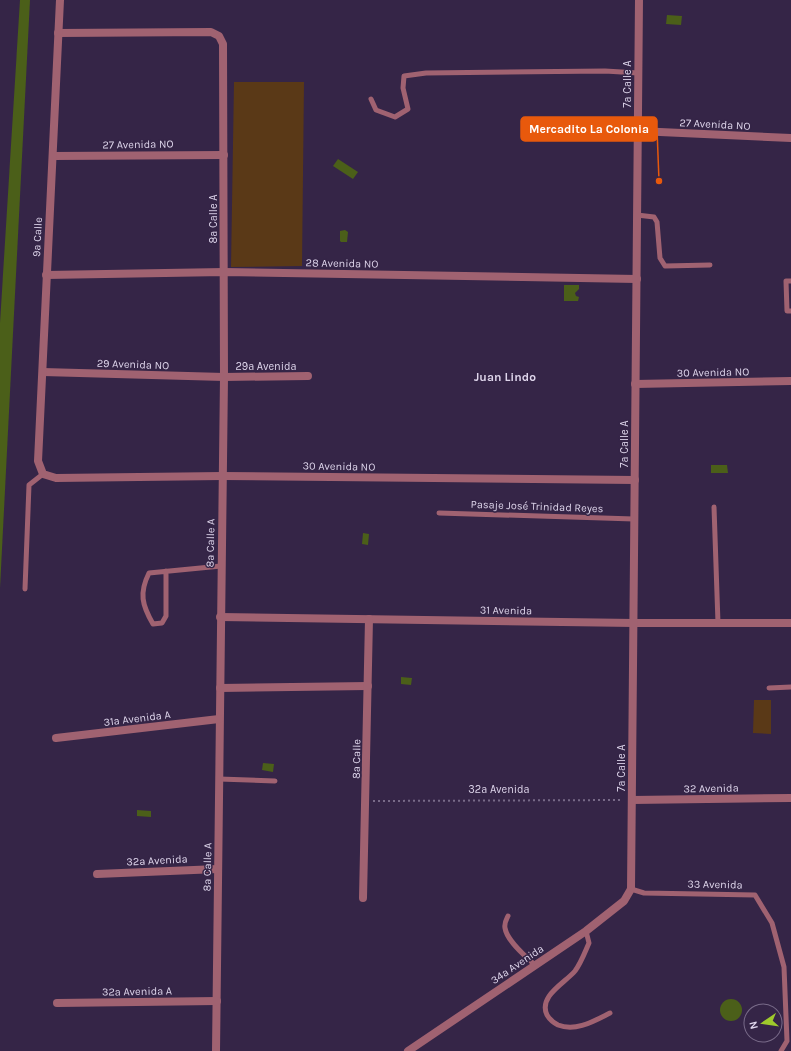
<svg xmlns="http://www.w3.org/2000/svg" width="791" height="1051" viewBox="0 0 791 1051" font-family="Karla,sans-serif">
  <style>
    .green { fill: #5a3917 }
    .water { fill: #4b5f19 }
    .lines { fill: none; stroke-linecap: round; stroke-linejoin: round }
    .path { stroke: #786a88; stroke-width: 2; stroke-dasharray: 2 3; stroke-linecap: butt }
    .service { stroke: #a06271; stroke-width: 5 }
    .minor { stroke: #a06271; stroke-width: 8 }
    .tertiary { stroke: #a06271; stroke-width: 8 }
    .labels { text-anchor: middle; stroke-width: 3; stroke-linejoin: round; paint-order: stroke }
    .street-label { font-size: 11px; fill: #ded5eb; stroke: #352547 }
    .neighbourhood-label { font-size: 12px; font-weight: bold; fill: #ded5eb; stroke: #352547 }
    .leader { fill: none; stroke: #e8590c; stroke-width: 1.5 }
    .callout-dot { fill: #e8590c; stroke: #352547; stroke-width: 1.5 }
    .callout { fill: #e8590c; stroke: #e8590c; stroke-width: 1.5 }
    .callout-label { font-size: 12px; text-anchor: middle; font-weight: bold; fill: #fff }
  </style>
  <rect width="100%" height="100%" fill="#352547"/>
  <g class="green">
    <polygon points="234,82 304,82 302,266 231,267"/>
    <polygon points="754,700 771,700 771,734 753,733"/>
  </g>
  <g class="water">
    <polygon points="20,0 30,0 0,588 0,323"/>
    <polygon points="667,15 682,16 681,25 666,24"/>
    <polygon points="338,159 358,172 353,179 333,166"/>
    <polygon points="345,230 348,232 347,242 341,242 340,241 340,231"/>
    <polygon points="564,285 579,285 579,289 575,293 576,296 579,297 578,301 564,301"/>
    <polygon points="711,465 727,465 728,473 711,473"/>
    <polygon points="363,533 369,534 368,545 362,544"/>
    <polygon points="401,677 412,678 411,685 401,684"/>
    <polygon points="263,763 274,764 273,772 262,770"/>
    <polygon points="137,810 151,811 151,817 137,816"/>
    <circle cx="731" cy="1010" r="11"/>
  </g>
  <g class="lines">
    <polyline class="path" points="373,801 623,800"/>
    <g class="service">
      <polyline points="371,99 376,110 395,117 408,109 403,88 404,76 426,73 605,71 638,73"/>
      <polyline points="637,215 654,217 657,222 660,258 665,266 710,265"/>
      <polyline points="791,281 786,281 787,311 791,311"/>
      <polyline points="714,507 718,623"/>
      <polyline points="439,513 634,519"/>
      <path d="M166,571V616L162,623L153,624C142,605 139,593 149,573L221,566"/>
      <polyline points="25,589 29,485 43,474"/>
      <polyline points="769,688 791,687"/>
      <polyline points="219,779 275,781"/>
      <polyline points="631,889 644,893 755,895 772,923 784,967 787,1041 781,1051"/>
      <path d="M508,916C506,920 504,923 505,928C507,941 526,957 535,965"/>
      <path d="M586,931L589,943C585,952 581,963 575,971C565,983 538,996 547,1015C550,1020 552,1022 558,1025C576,1032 594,1021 610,1013"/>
    </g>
    <g class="minor">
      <polyline points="58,33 211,32 219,36 223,44 224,377 216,1051"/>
      <polyline points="638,131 791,138"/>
      <polyline points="53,156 224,155"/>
      <polyline points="46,275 224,272 637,279"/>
      <polyline points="43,372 224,377 308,376"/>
      <polyline points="635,384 791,381"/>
      <polyline points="220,617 634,623"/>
      <polyline points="220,688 368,686"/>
      <polyline points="56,738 219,719"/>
      <polyline points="632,800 791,798"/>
      <polyline points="97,874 218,869"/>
      <polyline points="363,898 369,619"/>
      <polyline points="57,1003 217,1001"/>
    </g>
    <g class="tertiary">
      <polyline points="60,0 38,461 43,474 56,478 222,476 635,480"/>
      <polyline points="634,623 791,623"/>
      <polyline points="408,1051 586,931 624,901 631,889 639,0"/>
    </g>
  </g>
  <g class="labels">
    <g class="street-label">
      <text transform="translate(627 84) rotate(-90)" y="4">7a Calle A</text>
      <text transform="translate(715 124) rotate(3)" y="4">27 Avenida NO</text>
      <text transform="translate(138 144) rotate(-1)" y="4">27 Avenida NO</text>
      <text transform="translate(213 219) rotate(-90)" y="4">8a Calle A</text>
      <text transform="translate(37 237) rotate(-87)" y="4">9a Calle</text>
      <text transform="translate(342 263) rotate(1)" y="4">28 Avenida NO</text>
      <text transform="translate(133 364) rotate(2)" y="4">29 Avenida NO</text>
      <text x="266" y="370">29a Avenida</text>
      <text transform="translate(713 372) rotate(-1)" y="4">30 Avenida NO</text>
      <text transform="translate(624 444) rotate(-90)" y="4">7a Calle A</text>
      <text transform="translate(339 466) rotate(1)" y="4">30 Avenida NO</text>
      <text transform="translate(537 506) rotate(2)" y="4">Pasaje José Trinidad Reyes</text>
      <text transform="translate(210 543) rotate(-89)" y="4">8a Calle A</text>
      <text transform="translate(506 610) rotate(1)" y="4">31 Avenida</text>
      <text transform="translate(137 718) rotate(-7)" y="4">31a Avenida A</text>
      <text transform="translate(356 759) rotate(-89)" y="4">8a Calle</text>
      <text transform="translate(621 768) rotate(-90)" y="4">7a Calle A</text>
      <text transform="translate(711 788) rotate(-1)" y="4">32 Avenida</text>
      <text x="499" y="793">32a Avenida</text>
      <text transform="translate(157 860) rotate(-3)" y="4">32a Avenida</text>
      <text transform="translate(207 867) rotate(-89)" y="4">8a Calle A</text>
      <text transform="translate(715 884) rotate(1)" y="4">33 Avenida</text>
      <text transform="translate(517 964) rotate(-34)" y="4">34a Avenida</text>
      <text transform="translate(137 991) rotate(-1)" y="4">32a Avenida A</text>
    </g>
    <g class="neighbourhood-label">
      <text x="505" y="381">Juan Lindo</text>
    </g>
  </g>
  <path class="leader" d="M659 181L657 129"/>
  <circle class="callout-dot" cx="659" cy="181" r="4"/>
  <rect class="callout" x="521" y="117" width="136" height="24" rx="4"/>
  <g class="callout-label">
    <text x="589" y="133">Mercadito La Colonia</text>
  </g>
  <g transform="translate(763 1023) rotate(257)"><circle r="19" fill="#352547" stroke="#796b89"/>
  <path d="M0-3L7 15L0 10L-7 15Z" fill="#9fca2c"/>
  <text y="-6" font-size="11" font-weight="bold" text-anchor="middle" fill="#ded5eb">N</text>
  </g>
</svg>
